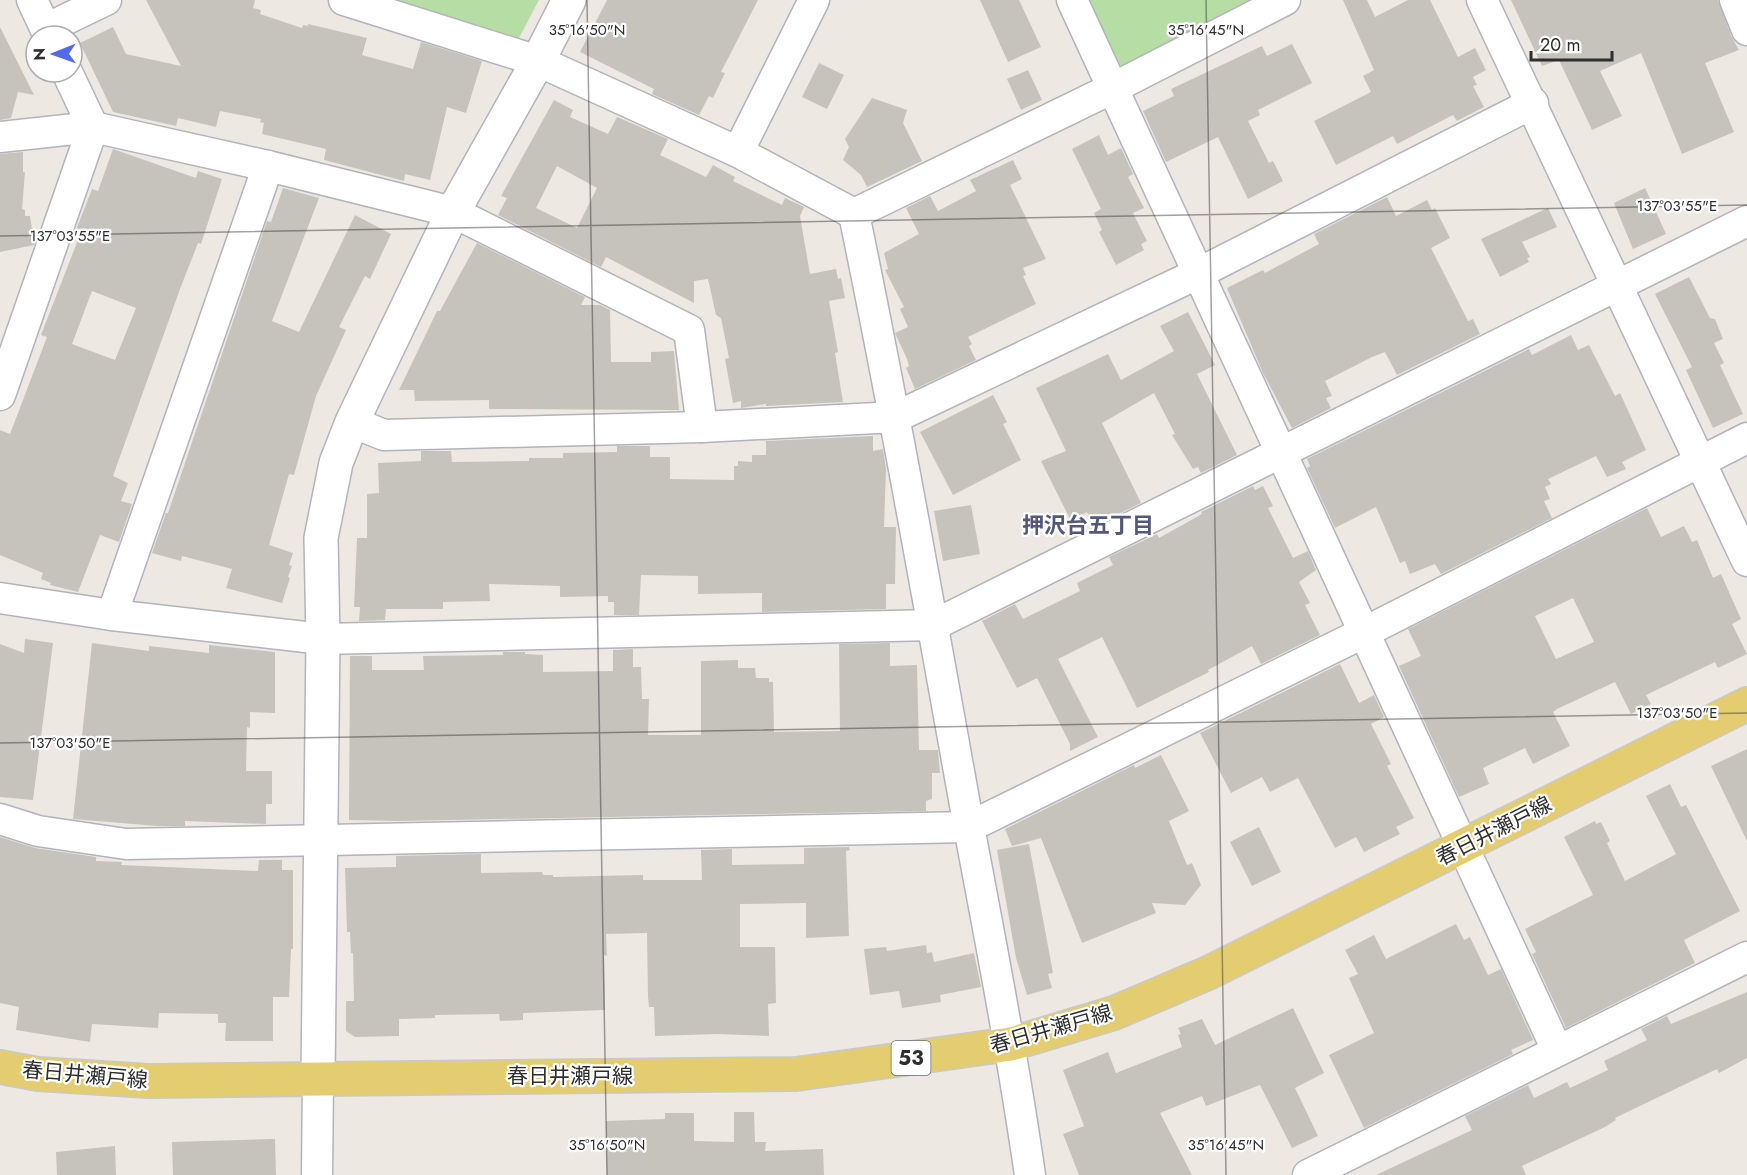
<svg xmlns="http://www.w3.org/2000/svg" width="1747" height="1175" viewBox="0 0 1747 1175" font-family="Jost,'Noto Sans JP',sans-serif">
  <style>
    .green { fill: #b6dea4 }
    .building { fill: #c6c3bd; fill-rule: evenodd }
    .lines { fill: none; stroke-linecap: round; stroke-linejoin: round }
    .minor-casing { stroke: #b2b3bc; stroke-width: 33 }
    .tertiary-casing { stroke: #b2b3bc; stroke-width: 36 }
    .primary-casing { stroke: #c9c9c9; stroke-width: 36 }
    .minor { stroke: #fff; stroke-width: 30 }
    .tertiary { stroke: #fff; stroke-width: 33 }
    .primary { stroke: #e4cd70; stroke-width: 33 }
    .ticks { fill: none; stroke: #2e2e2e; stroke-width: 1.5; stroke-opacity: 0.45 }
    .labels { text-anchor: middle; stroke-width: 4.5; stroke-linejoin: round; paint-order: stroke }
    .shield { fill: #fff; stroke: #6d6d6d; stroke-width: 1.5 }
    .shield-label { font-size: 20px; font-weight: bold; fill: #2e2e2e }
    .street-label { font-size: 21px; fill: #2e2e2e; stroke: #fff }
    .neighbourhood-label { font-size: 22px; font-weight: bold; fill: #52587b; stroke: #fff }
    .ticks-label { font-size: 15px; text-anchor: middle; fill: #2e2e2e; stroke: #fff; stroke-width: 4.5; stroke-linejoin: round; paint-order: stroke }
  </style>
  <rect width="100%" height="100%" fill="#ede9e2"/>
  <g class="green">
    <polygon points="397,0 539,0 519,38"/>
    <polygon points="1085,0 1255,0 1123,66 1114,62"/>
  </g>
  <g class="building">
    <polygon points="146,0 255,0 253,8 261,10 260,14 302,28 303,25 308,26 308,24 367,38 362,55 413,69 421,42 482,61 466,113 447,107 430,180 405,174 404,181 324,160 326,149 262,134 264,123 260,122 261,119 220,111 216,127 178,118 176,126 113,112 80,43 113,27 126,54 181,66"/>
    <polygon points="607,0 758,0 721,72 725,73 713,98 709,96 699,115 652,94 654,89 580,52"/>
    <polygon points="980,0 1019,0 1041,47 1008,62"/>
    <polygon points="1343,0 1367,0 1375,17 1408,0 1430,0 1458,57 1475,48 1486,70 1473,77 1477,85 1473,86 1484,107 1457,121 1453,115 1397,144 1393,136 1336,165 1314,121 1371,92 1363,76 1374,70"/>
    <polygon points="1511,0 1718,0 1731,36 1739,50 1705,63 1734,132 1682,154 1641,53 1600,71 1622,116 1592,130 1559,60 1542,66"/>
    <polygon points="0,27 34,95 18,92 11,118 0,120"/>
    <polygon points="1292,44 1312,83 1258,110 1260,115 1248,121 1269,163 1273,161 1283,181 1248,199 1218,137 1166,162 1143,111 1174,96 1171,89 1262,46 1267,56"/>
    <polygon points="819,63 844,75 827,109 802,97"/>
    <polygon points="1028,70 1042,100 1021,110 1007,79"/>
    <polygon points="872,98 907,110 903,123 922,161 867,187 861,175 843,160 849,147 845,139"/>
    <path d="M554,100L573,110L570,117L608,134L617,117L668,139L660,155L706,177L713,165L735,177L733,181L782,205L785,198L804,207L800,216L810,274L836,269L838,279L841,278L845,298L829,301L838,352L835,353L843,402L766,406V404L741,408V401L733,403L725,359L729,358L721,318L716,315L708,279L694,281V303L606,257L601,267L498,215L507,198L501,196ZM557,166L597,188L577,228L536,208Z"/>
    <polygon points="1099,135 1108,155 1121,148 1133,174 1128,177 1144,208 1133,213 1147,241 1141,244 1144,250 1116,265 1099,232 1102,230 1094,213 1101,209 1072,149"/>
    <path d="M113,149L196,178L198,171L222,179L201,244L198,243L180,289L113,476L128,483L121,501L132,504L119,542L100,535L78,592L50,585L51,583L41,579L43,573L0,555V430L10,434L47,337L41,335L81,232L76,230L92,189L98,191ZM92,291L136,308L115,360L72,344Z"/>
    <polygon points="23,152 23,172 25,172 22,209 25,210 25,216 30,216 34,245 0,252 0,154"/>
    <polygon points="1013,160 1022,179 1010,185 1046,259 1023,268 1026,275 1023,276 1036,304 968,337 972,344 969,346 976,360 915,389 906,368 909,366 907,359 895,333 908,327 900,309 904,307 885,270 888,269 884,253 919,234 906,208 930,196 938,211 976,191 970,180"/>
    <polygon points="283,188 319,198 272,321 299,332 355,215 391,234 370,279 365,276 339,327 346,330 316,396 294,475 289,474 269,545 293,553 289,565 292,566 288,577 290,578 282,603 226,588 232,569 182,556 181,561 152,553 166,513 168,513 267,221 271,222"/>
    <polygon points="1645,188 1666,234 1633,249 1614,203"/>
    <polygon points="1387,197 1396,216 1427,200 1432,210 1435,208 1450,238 1431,248 1468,321 1473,319 1480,334 1397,375 1385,352 1372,357 1325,381 1332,396 1326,398 1331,408 1292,428 1263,373 1227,288 1263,270 1265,273 1319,244 1314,234"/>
    <polygon points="1548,208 1557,227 1522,242 1530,257 1527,258 1529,262 1500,277 1481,239"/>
    <polygon points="477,243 585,297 581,305 600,305 610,310 611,362 651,362 651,352 674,351 679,410 489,409 489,400 415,401 414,390 399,390 437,311 440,311"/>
    <polygon points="1689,277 1710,318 1715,319 1723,339 1714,343 1724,363 1720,365 1743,414 1713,428 1686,370 1692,367 1655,294"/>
    <polygon points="1188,312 1215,365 1197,374 1237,455 1201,473 1198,467 1193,469 1172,435 1175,434 1154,393 1102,423 1141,503 1094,526 1087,512 1071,521 1041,461 1066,451 1036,388 1108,354 1121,380 1174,351 1160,326"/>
    <polygon points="1571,335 1578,350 1589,345 1615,396 1620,393 1646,450 1622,462 1626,469 1607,477 1596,456 1548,479 1551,484 1545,487 1550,499 1544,501 1552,518 1441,574 1435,564 1410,574 1405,561 1400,563 1376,507 1335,528 1307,468 1310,466 1307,459 1529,349 1532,355"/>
    <polygon points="993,395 1007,422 1003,424 1021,460 953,495 920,432"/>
    <polygon points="873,436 873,451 883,449 886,469 884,527 896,527 895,584 886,584 886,609 762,612 762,593 698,594 698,576 641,575 639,615 614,615 614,602 608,602 608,596 560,597 560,586 489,584 490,601 443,602 443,609 386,609 385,620 359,621 360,607 354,607 357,538 367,538 367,494 379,493 378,463 421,461 421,451 451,451 452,462 529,461 529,458 563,458 563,453 617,452 617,446 650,446 650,457 670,457 670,479 734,480 734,466 738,466 738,461 752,462 752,455 766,455 766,441"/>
    <polygon points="1253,486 1255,490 1263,486 1273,506 1268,508 1293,558 1308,551 1316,570 1299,582 1310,603 1305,605 1320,635 1261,664 1252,646 1208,670 1209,672 1137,708 1102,637 1058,659 1098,737 1070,751 1070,744 1037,678 1017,688 982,621 1015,604 1023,619 1080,591 1077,583 1113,565 1109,557 1157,534 1159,538 1202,514 1201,512"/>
    <polygon points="971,505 980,554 943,561 934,511"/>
    <path d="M1647,508L1661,537L1684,526L1692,542L1697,540L1713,578L1721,574L1741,619L1732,624L1747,654L1718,668L1715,662L1646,695L1651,704L1631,714L1615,682L1557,709L1553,712L1570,746L1533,764L1525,748L1483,768L1489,784L1459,797L1399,666L1421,656L1408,629ZM1573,598L1594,642L1556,659L1535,616Z"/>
    <polygon points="25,639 53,643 33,800 0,797 0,644 24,653"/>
    <polygon points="92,643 149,651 149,646 209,653 209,645 275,652 275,713 250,712 250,728 247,727 246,771 272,771 272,804 266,804 266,824 185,821 185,826 157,826 73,819"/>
    <polygon points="890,643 890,666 917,665 919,750 938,750 940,773 932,773 932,799 926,801 926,811 397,821 349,820 350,656 372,656 372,670 424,670 423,656 503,655 503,652 525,652 525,654 543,655 543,672 613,671 613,650 633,649 633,667 641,667 642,699 649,699 648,735 701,735 701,661 738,660 738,668 755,668 756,678 769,678 769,682 773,682 774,732 840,731 839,644"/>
    <polygon points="1340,664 1359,703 1374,695 1384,717 1371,724 1391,764 1387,766 1414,818 1396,827 1400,834 1364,852 1356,837 1335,848 1298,778 1270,792 1262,777 1231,793 1200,733"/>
    <polygon points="1747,749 1747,841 1711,766"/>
    <polygon points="1161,755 1189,811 1169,821 1187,865 1192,863 1201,885 1185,905 1152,903 1156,913 1082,943 1041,838 1012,846 1005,829 1134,765 1135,768"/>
    <polygon points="1670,784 1681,807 1686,805 1740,911 1684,940 1695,963 1566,1028 1532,954 1536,952 1525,929 1593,895 1564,837 1595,821 1596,824 1601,822 1610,841 1607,843 1625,881 1676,854 1646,796"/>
    <polygon points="1259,827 1281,872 1252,886 1230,842"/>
    <polygon points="0,837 35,848 96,857 96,861 122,862 121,865 258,871 259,860 282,860 282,870 293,870 293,949 291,949 289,997 273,997 273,1041 225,1041 226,1023 218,1023 218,1014 159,1013 158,1028 92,1024 90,1042 16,1030 19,1007 0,1003"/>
    <polygon points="1029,844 1053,973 1048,974 1052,988 1027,995 1016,958 997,850"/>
    <polygon points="849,847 850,850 846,851 849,936 806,938 806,903 740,904 740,947 775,947 776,1003 768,1004 769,1036 718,1034 655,1036 654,1007 649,1007 648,997 647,933 606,934 607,956 604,955 605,1010 523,1013 523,1020 500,1021 499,1014 435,1015 435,1018 399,1019 399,1036 355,1037 346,1031 346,1001 354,1001 353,953 351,953 350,932 347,932 345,868 396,867 396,856 481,854 481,873 542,872 543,875 553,875 553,877 643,875 643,880 702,880 701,850 732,849 732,865 804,864 804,848"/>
    <polygon points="1456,924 1464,940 1470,937 1488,975 1501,969 1533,1040 1511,1050 1513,1054 1364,1128 1329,1055 1374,1033 1349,978 1358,974 1345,950 1374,935 1386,959"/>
    <polygon points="926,945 927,953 932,952 934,962 974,953 981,987 940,995 941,1002 902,1008 899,991 870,995 864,949 886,947 887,951"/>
    <polygon points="1747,992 1747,1058 1719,1073 1717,1069 1669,1092 1615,1118 1616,1120 1605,1127 1522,1166 1526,1175 1376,1175 1472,1130 1465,1116 1528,1085 1534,1098 1567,1082 1570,1088 1608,1070 1604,1061 1647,1040 1641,1029 1667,1016 1671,1024"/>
    <polygon points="1293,1008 1324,1073 1295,1088 1318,1136 1292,1148 1260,1085 1206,1106 1202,1096 1160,1113 1192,1175 1079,1175 1063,1134 1084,1126 1063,1070 1108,1052 1116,1073 1182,1047 1178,1035 1181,1034 1178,1028 1202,1019 1215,1045"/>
    <polygon points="734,1112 754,1112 755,1142 766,1142 765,1151 823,1149 824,1175 607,1175 606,1121 665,1119 665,1113 694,1113 694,1141 734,1142"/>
    <polygon points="275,1139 276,1175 173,1175 172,1142"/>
    <polygon points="115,1146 116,1175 57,1175 56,1152"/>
  </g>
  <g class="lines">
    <g class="minor-casing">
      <g id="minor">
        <polyline points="32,0 49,36"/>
        <path d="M344,0L538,61L738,152L854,214C896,417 932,622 969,827C991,943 1013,1058 1030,1175"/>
        <polyline points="1072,0 1557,1050"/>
        <polyline points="1482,0 1747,561"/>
        <polyline points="1735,0 1747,30"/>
        <polyline points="46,29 106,0"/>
        <polyline points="0,137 93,127 268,166 453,212 689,330 702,427"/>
        <polyline points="738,152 814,0"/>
        <polyline points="854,214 1113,88 1285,0"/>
        <polyline points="0,395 93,127 67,72"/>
        <polyline points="352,422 384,435 702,427 896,417 1199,273 1533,103"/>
        <polyline points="0,598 112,615 323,639 934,625 1747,221"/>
        <polyline points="112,615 268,166"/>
        <polyline points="0,819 38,831 126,844 969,827 1363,633 1747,438"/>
        <polyline points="317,1175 318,1078"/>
        <polyline points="1308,1175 1747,957"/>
      </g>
    </g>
    <g class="tertiary-casing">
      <polyline id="tertiary" points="318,1078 323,639 321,538 336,463 352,422 453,212 538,61 569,0"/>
    </g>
    <g class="primary-casing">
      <polyline id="primary" points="0,1067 38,1074 149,1081 796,1074 1011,1044 1114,1013 1208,973 1747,704"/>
    </g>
    <use href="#minor" class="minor"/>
    <use href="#tertiary" class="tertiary"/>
    <use href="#primary" class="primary"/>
  </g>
  <path class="ticks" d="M587,0L607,1175M1206,0L1226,1175M0,236L1747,205M0,743L1747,713"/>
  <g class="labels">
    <rect class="shield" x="891.5" y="1041" width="39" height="34" rx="4.5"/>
    <g class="shield-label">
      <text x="911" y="1065">53</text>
    </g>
    <g class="street-label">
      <text transform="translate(1494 831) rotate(-27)" y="7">春日井瀬戸線</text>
      <text transform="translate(1051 1029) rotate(-16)" y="7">春日井瀬戸線</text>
      <text transform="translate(85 1075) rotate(5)" y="7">春日井瀬戸線</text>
      <text x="570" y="1083">春日井瀬戸線</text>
    </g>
    <g class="neighbourhood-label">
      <text x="1088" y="533">押沢台五丁目</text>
    </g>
  </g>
  <g class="ticks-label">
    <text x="587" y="35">35°16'50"N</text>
    <text x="1206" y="35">35°16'45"N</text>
    <text x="1677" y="211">137°03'55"E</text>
    <text x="70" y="241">137°03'55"E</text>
    <text x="1677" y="718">137°03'50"E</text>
    <text x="70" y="748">137°03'50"E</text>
    <text x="607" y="1150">35°16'50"N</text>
    <text x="1226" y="1150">35°16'45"N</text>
  </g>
  <g transform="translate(54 54) rotate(269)"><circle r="28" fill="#ffffff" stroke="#ababab" stroke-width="1.5"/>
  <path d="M0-4.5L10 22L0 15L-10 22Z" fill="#536be9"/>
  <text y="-9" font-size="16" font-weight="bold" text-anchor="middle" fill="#2e2e2e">N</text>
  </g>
  <path d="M1531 51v9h81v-9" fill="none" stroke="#2e2e2e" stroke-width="3"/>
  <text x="1540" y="51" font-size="18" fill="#2e2e2e" stroke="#ffffff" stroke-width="4.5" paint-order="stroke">20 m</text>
</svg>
